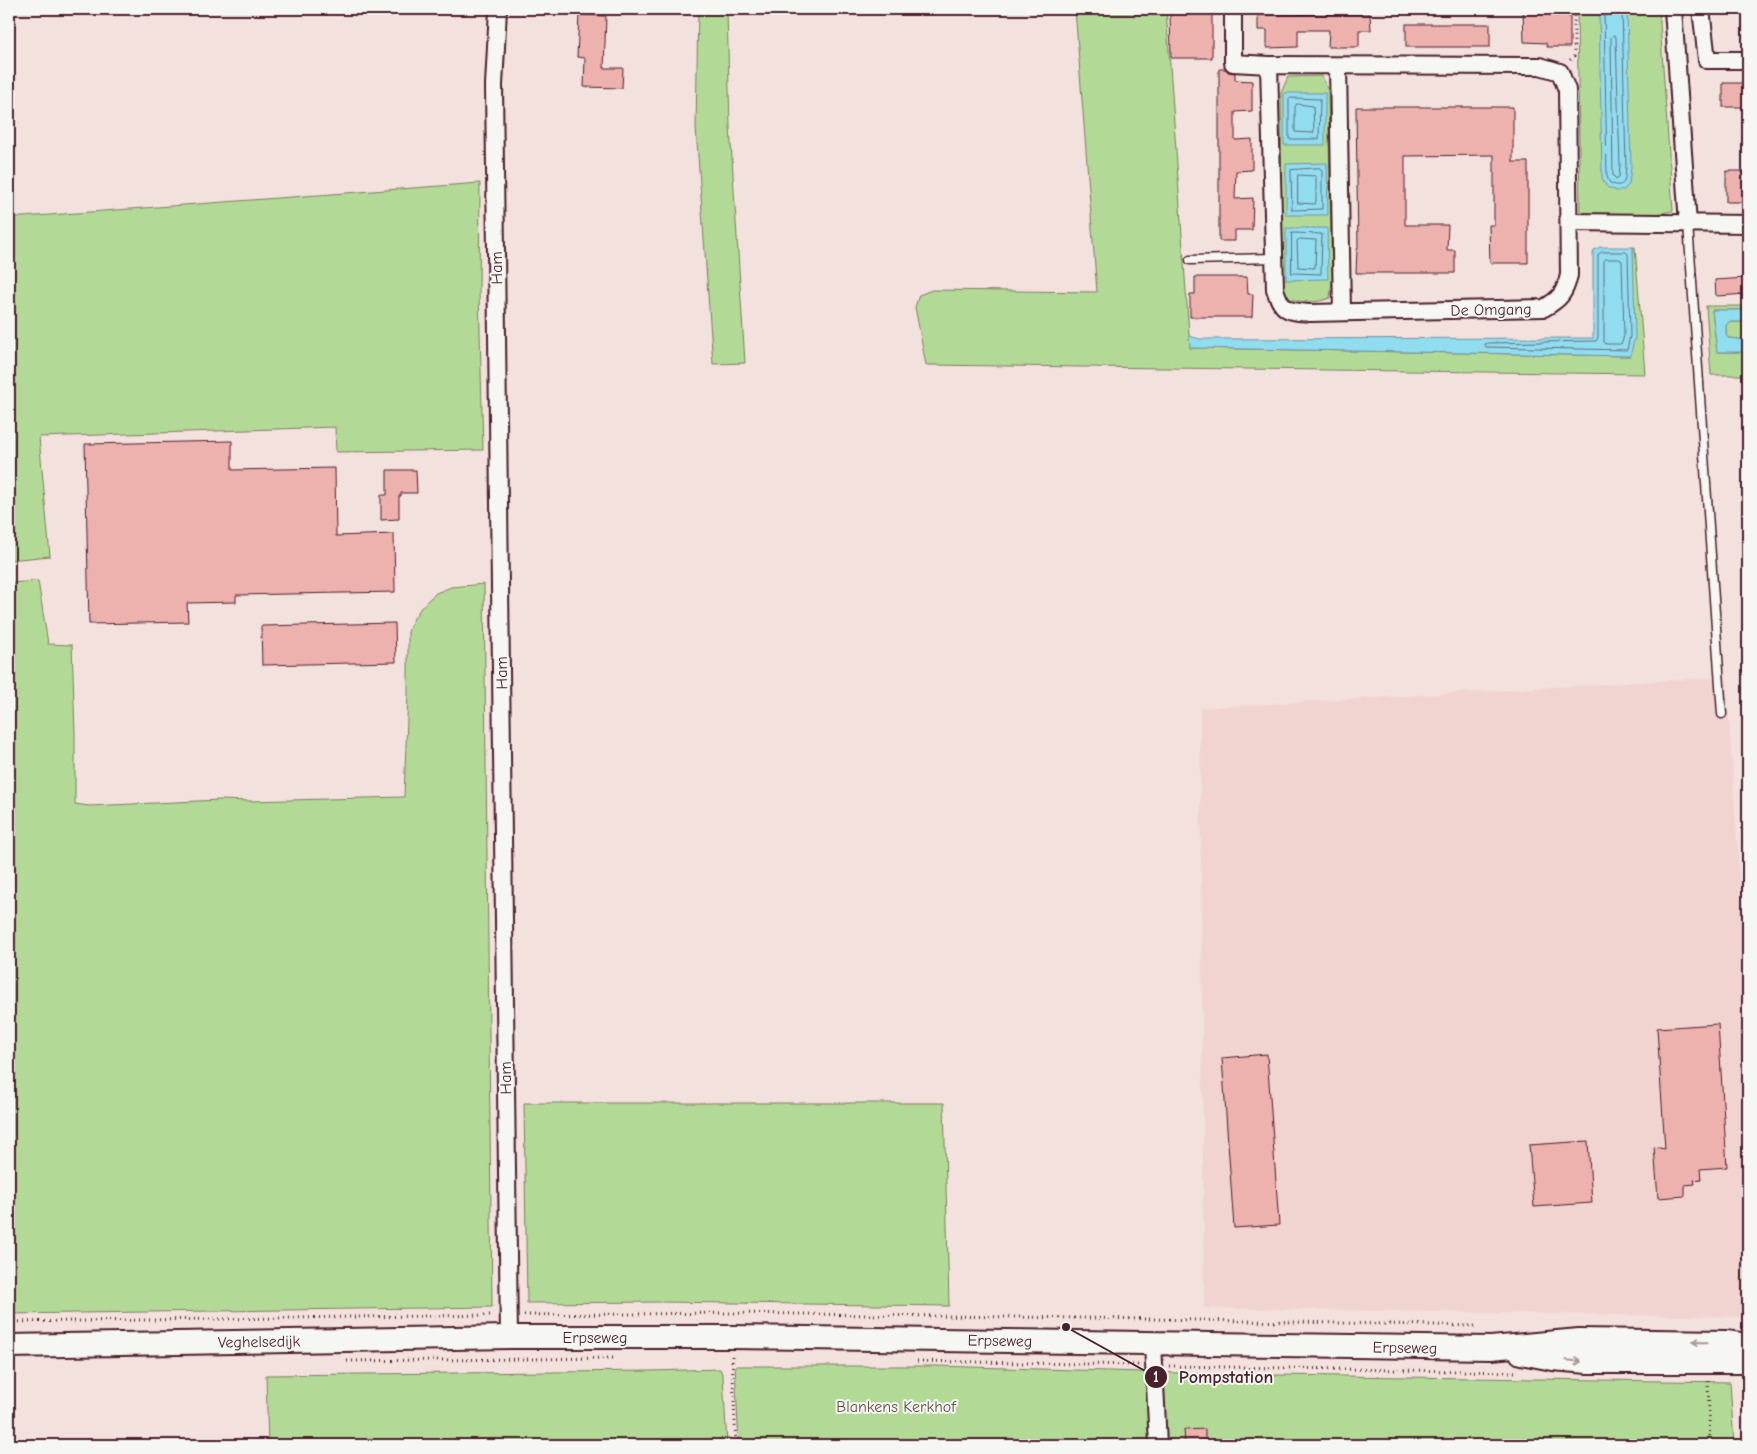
<svg xmlns="http://www.w3.org/2000/svg" width="1757" height="1454" viewBox="0 0 1757 1454" font-family="'Comic Neue',sans-serif">
  <style>
    .built { fill: #f1d3d0 }
    .green { fill: #b2da96; stroke: #7e7c60 }
    .water { fill: #90ddf0; stroke: #7491a1 }
    .lines { fill: none; stroke-linecap: round; stroke-linejoin: round }
    .shore { stroke: #666b7a; stroke-width: 1 }
    .building { fill: #edb1ae; stroke: #4a1f2b }
    .lane-casing { stroke: #4a1f2b; stroke-width: 11 }
    .street-casing { stroke: #4a1f2b; stroke-width: 20 }
    .secondary-casing { stroke: #4a1f2b; stroke-width: 26 }
    .path { stroke: #4a1f2b; stroke-width: 3; stroke-dasharray: 1 4; stroke-linecap: butt }
    .lane { stroke: #f6f6f2; stroke-width: 8 }
    .street { stroke: #f6f6f2; stroke-width: 16 }
    .secondary { stroke: #f6f6f2; stroke-width: 22 }
    .oneway { stroke: #a99598 }
    .labels { text-anchor: middle; stroke-width: 4; stroke-linejoin: round; paint-order: stroke }
    .street-label { font-size: 16px; fill: #4a1f2b; stroke: #f6f6f2 }
    .park-label { font-size: 16px; fill: #644e46; stroke: #f6f6f2 }
    .leader { fill: none; stroke: #4a1f2b; stroke-width: 2 }
    .callout-dot { fill: #4a1f2b; stroke: #f6f6f2; stroke-width: 2 }
    .mark-label { font-size: 15px; text-anchor: middle; font-weight: bold; fill: #fff }
    .callout-label { font-size: 18px; text-anchor: middle; font-weight: bold; fill: #4a1f2b; stroke: #f6f6f2; stroke-width: 4; stroke-linejoin: round; paint-order: stroke }
  </style>
  <rect width="100%" height="100%" fill="#f3e1de"/>
  <filter id="ink" filterUnits="userSpaceOnUse"><feTurbulence type="fractalNoise" baseFrequency=".02" numOctaves="2"/><feDisplacementMap in="SourceGraphic" scale="10" xChannelSelector="R" yChannelSelector="G"/><feConvolveMatrix kernelMatrix="1 2 1 2 8 2 1 2 1" color-interpolation-filters="sRGB"/></filter>
  <g filter="url(#ink)">
    <polygon class="built" points="1726,675 1748,1007 1748,1317 1204,1308 1200,708 1709,678"/>
    <g class="green">
      <polygon points="698,9 727,9 730,127 745,363 713,364 696,128"/>
      <polygon points="1075,9 1166,9 1190,348 1630,356 1633,247 1635,247 1645,374 926,365 915,307 919,295 932,290 1097,292"/>
      <polygon points="1577,9 1659,9 1673,211 1655,214 1580,213"/>
      <path d="M1322,76L1328,91L1332,280L1330,298C1314,304 1301,303 1285,297L1282,282L1281,93L1288,77Z"/>
      <polygon points="480,183 479,291 483,450 336,452 335,427 39,437 50,556 9,560 9,218"/>
      <polygon points="1706,306 1748,306 1748,310 1712,310 1717,352 1748,352 1748,375 1711,375"/>
      <polygon points="1729,322 1748,322 1748,340 1728,338 1726,335 1726,325"/>
      <polygon points="38,581 48,644 72,645 75,733 75,804 89,806 220,800 250,801 404,797 408,693 408,632 414,618 423,605 436,593 451,587 484,584 492,1307 9,1314 9,583"/>
      <polygon points="524,1103 944,1103 949,1306 661,1302 527,1303"/>
      <polygon points="735,1366 935,1366 1212,1374 1730,1382 1734,1445 739,1445"/>
      <polygon points="720,1369 723,1376 727,1445 268,1445 266,1375 650,1371"/>
    </g>
    <g class="water">
      <polygon points="1599,9 1627,9 1631,167 1629,184 1624,190 1617,191 1607,187 1602,178"/>
      <rect x="1284" y="93" width="41" height="52"/>
      <polygon points="1327,163 1328,215 1286,215 1286,164"/>
      <polygon points="1286,228 1327,228 1328,279 1286,280"/>
      <polygon points="1600,247 1633,247 1635,337 1630,356 1190,348 1189,336 1200,339 1593,338 1593,253 1594,250"/>
      <polygon points="1712,310 1748,310 1748,322 1729,322 1726,325 1726,335 1728,338 1748,340 1748,352 1717,352"/>
    </g>
    <g class="lines">
      <g class="shore">
        <path d="M1604,9L1607,177L1610,183C1626,190 1625,179 1626,166L1622,9"/>
        <polygon points="1614,35 1616,38 1620,166 1619,177 1616,179 1613,175 1611,38"/>
        <polygon points="1291,98 1320,99 1319,139 1289,139 1289,100"/>
        <polygon points="1297,104 1313,106 1314,131 1313,133 1295,132 1295,107"/>
        <polygon points="1320,168 1322,171 1322,209 1292,210 1291,170"/>
        <polygon points="1298,175 1316,176 1316,201 1315,204 1298,203"/>
        <polygon points="1292,233 1322,234 1321,274 1292,273"/>
        <polygon points="1300,239 1316,240 1315,268 1298,267 1297,241"/>
        <polygon points="1602,252 1626,252 1628,254 1630,336 1627,350 1486,347 1485,344 1488,343 1596,341 1598,337 1598,255"/>
        <polygon points="1606,259 1619,259 1622,261 1624,335 1622,343 1620,344 1606,344 1604,342 1604,261"/>
      </g>
    </g>
    <g class="building">
      <polygon points="1190,9 1212,9 1212,58 1171,58 1170,13 1190,13"/>
      <polygon points="1523,9 1570,9 1570,47 1547,47 1546,43 1524,42"/>
      <polygon points="1370,14 1371,30 1359,30 1359,47 1328,47 1329,30 1298,30 1298,47 1267,48 1267,30 1258,30 1258,15"/>
      <polygon points="579,15 606,16 604,68 623,68 622,88 584,87 585,58 577,57"/>
      <rect x="1406" y="24" width="84" height="23"/>
      <polygon points="1219,69 1226,69 1228,72 1235,73 1235,80 1252,81 1252,111 1235,112 1235,140 1252,139 1252,170 1236,171 1235,199 1253,198 1252,230 1235,230 1235,241 1219,241"/>
      <rect x="1723" y="83" width="25" height="24"/>
      <polygon points="1356,107 1513,107 1513,162 1528,162 1528,263 1490,263 1489,225 1494,225 1494,155 1405,156 1405,225 1448,225 1447,250 1455,250 1455,273 1356,273 1357,249 1358,249"/>
      <polygon points="1726,171 1748,171 1747,202 1726,202"/>
      <polygon points="1195,277 1247,277 1248,294 1253,294 1252,317 1190,317 1190,294 1195,294"/>
      <polygon points="1747,278 1748,294 1716,296 1715,280"/>
      <polygon points="232,441 232,470 335,468 336,536 394,534 395,592 236,595 236,602 187,603 188,622 89,624 85,444"/>
      <polygon points="387,470 416,470 417,493 401,493 401,496 399,496 399,519 381,520 381,495 387,495"/>
      <polygon points="395,623 396,662 262,665 261,626"/>
      <polygon points="1718,1024 1727,1167 1700,1169 1701,1179 1694,1180 1695,1184 1685,1185 1685,1196 1658,1198 1654,1147 1665,1149 1657,1028"/>
      <polygon points="1267,1054 1279,1225 1234,1228 1222,1058"/>
      <polygon points="1588,1141 1592,1203 1534,1207 1529,1145"/>
      <polygon points="1205,1429 1205,1445 1185,1445 1184,1430"/>
    </g>
    <g class="lines">
      <g class="lane-casing">
        <g id="lane">
          <polyline points="1688,224 1722,714"/>
          <polyline points="1190,260 1274,258"/>
        </g>
      </g>
      <g class="street-casing">
        <g id="street">
          <polyline points="498,9 494,85 509,1337"/>
          <polyline points="1233,9 1233,63 1269,65"/>
          <polyline points="1673,9 1688,224"/>
          <polyline points="1701,9 1707,60 1748,60"/>
          <path d="M1269,65L1540,66L1560,72L1567,90L1569,275C1565,293 1560,299 1544,308L1310,313C1288,311 1282,312 1275,289Z"/>
          <polyline points="1338,66 1342,312"/>
          <polyline points="1569,222 1748,224"/>
          <polyline points="1153,1344 1158,1445"/>
        </g>
      </g>
      <g class="secondary-casing">
        <g id="secondary">
          <polyline points="9,1346 509,1337 731,1337 1491,1348 1579,1340 1726,1342 1748,1345"/>
          <polyline points="1521,1353 1553,1359 1588,1362 1748,1362"/>
        </g>
      </g>
      <g class="path">
        <polyline points="1570,60 1574,56 1574,9"/>
        <polyline points="524,1315 730,1313 1152,1319 1478,1326"/>
        <polyline points="9,1322 493,1315"/>
        <polyline points="732,1356 736,1445"/>
        <polyline points="347,1361 615,1358"/>
        <polyline points="917,1361 1138,1365"/>
        <polyline points="1169,1366 1515,1372"/>
        <polyline points="1708,1381 1710,1445"/>
      </g>
      <use href="#lane" class="lane"/>
      <use href="#street" class="street"/>
      <use href="#secondary" class="secondary"/>
    </g>
    <defs><path id="oneway-shaft" d="M-6 0H5M1.5-3L5.5 0L1.5 3" fill="none" stroke-width="1.6" stroke-linecap="round" stroke-linejoin="round" transform="scale(1.25)"/></defs>
    <g class="oneway">
      <use href="#oneway-shaft" transform="translate(1700 1342) rotate(-179)"/>
      <use href="#oneway-shaft" transform="translate(1574 1361) rotate(5)"/>
    </g>
  </g>
  <g class="labels">
    <g class="street-label">
      <text transform="translate(496 268) rotate(-91)" y="6">Ham</text>
      <text transform="translate(1491 309) rotate(-1)" y="6">De Omgang</text>
      <text transform="translate(501 673) rotate(-91)" y="6">Ham</text>
      <text transform="translate(505 1078) rotate(-91)" y="6">Ham</text>
      <text x="595" y="1343">Erpseweg</text>
      <text transform="translate(1000 1340) rotate(1)" y="6">Erpseweg</text>
      <text transform="translate(259 1341) rotate(-1)" y="6">Veghelsedijk</text>
      <text transform="translate(1405 1347) rotate(1)" y="6">Erpseweg</text>
    </g>
    <g class="park-label">
      <text x="896" y="1412">Blankens Kerkhof</text>
    </g>
  </g>
  <path class="leader" d="M1066 1327L1156 1377"/>
  <g class="callout-dot">
    <circle cx="1066" cy="1327" r="5"/>
    <circle cx="1156" cy="1377" r="12"/>
  </g>
  <g class="mark-label">
    <text x="1156" y="1382">1</text>
  </g>
  <g class="callout-label">
    <text x="1226" y="1383">Pompstation</text>
  </g>
  <rect width="1757" height="1454" fill="none" stroke="#f6f6f2" stroke-width="30"/>
  <rect x="15" y="15" width="1727" height="1424" fill="none" stroke="#4a1f2b" stroke-width="2" filter="url(#ink)"/>
</svg>
